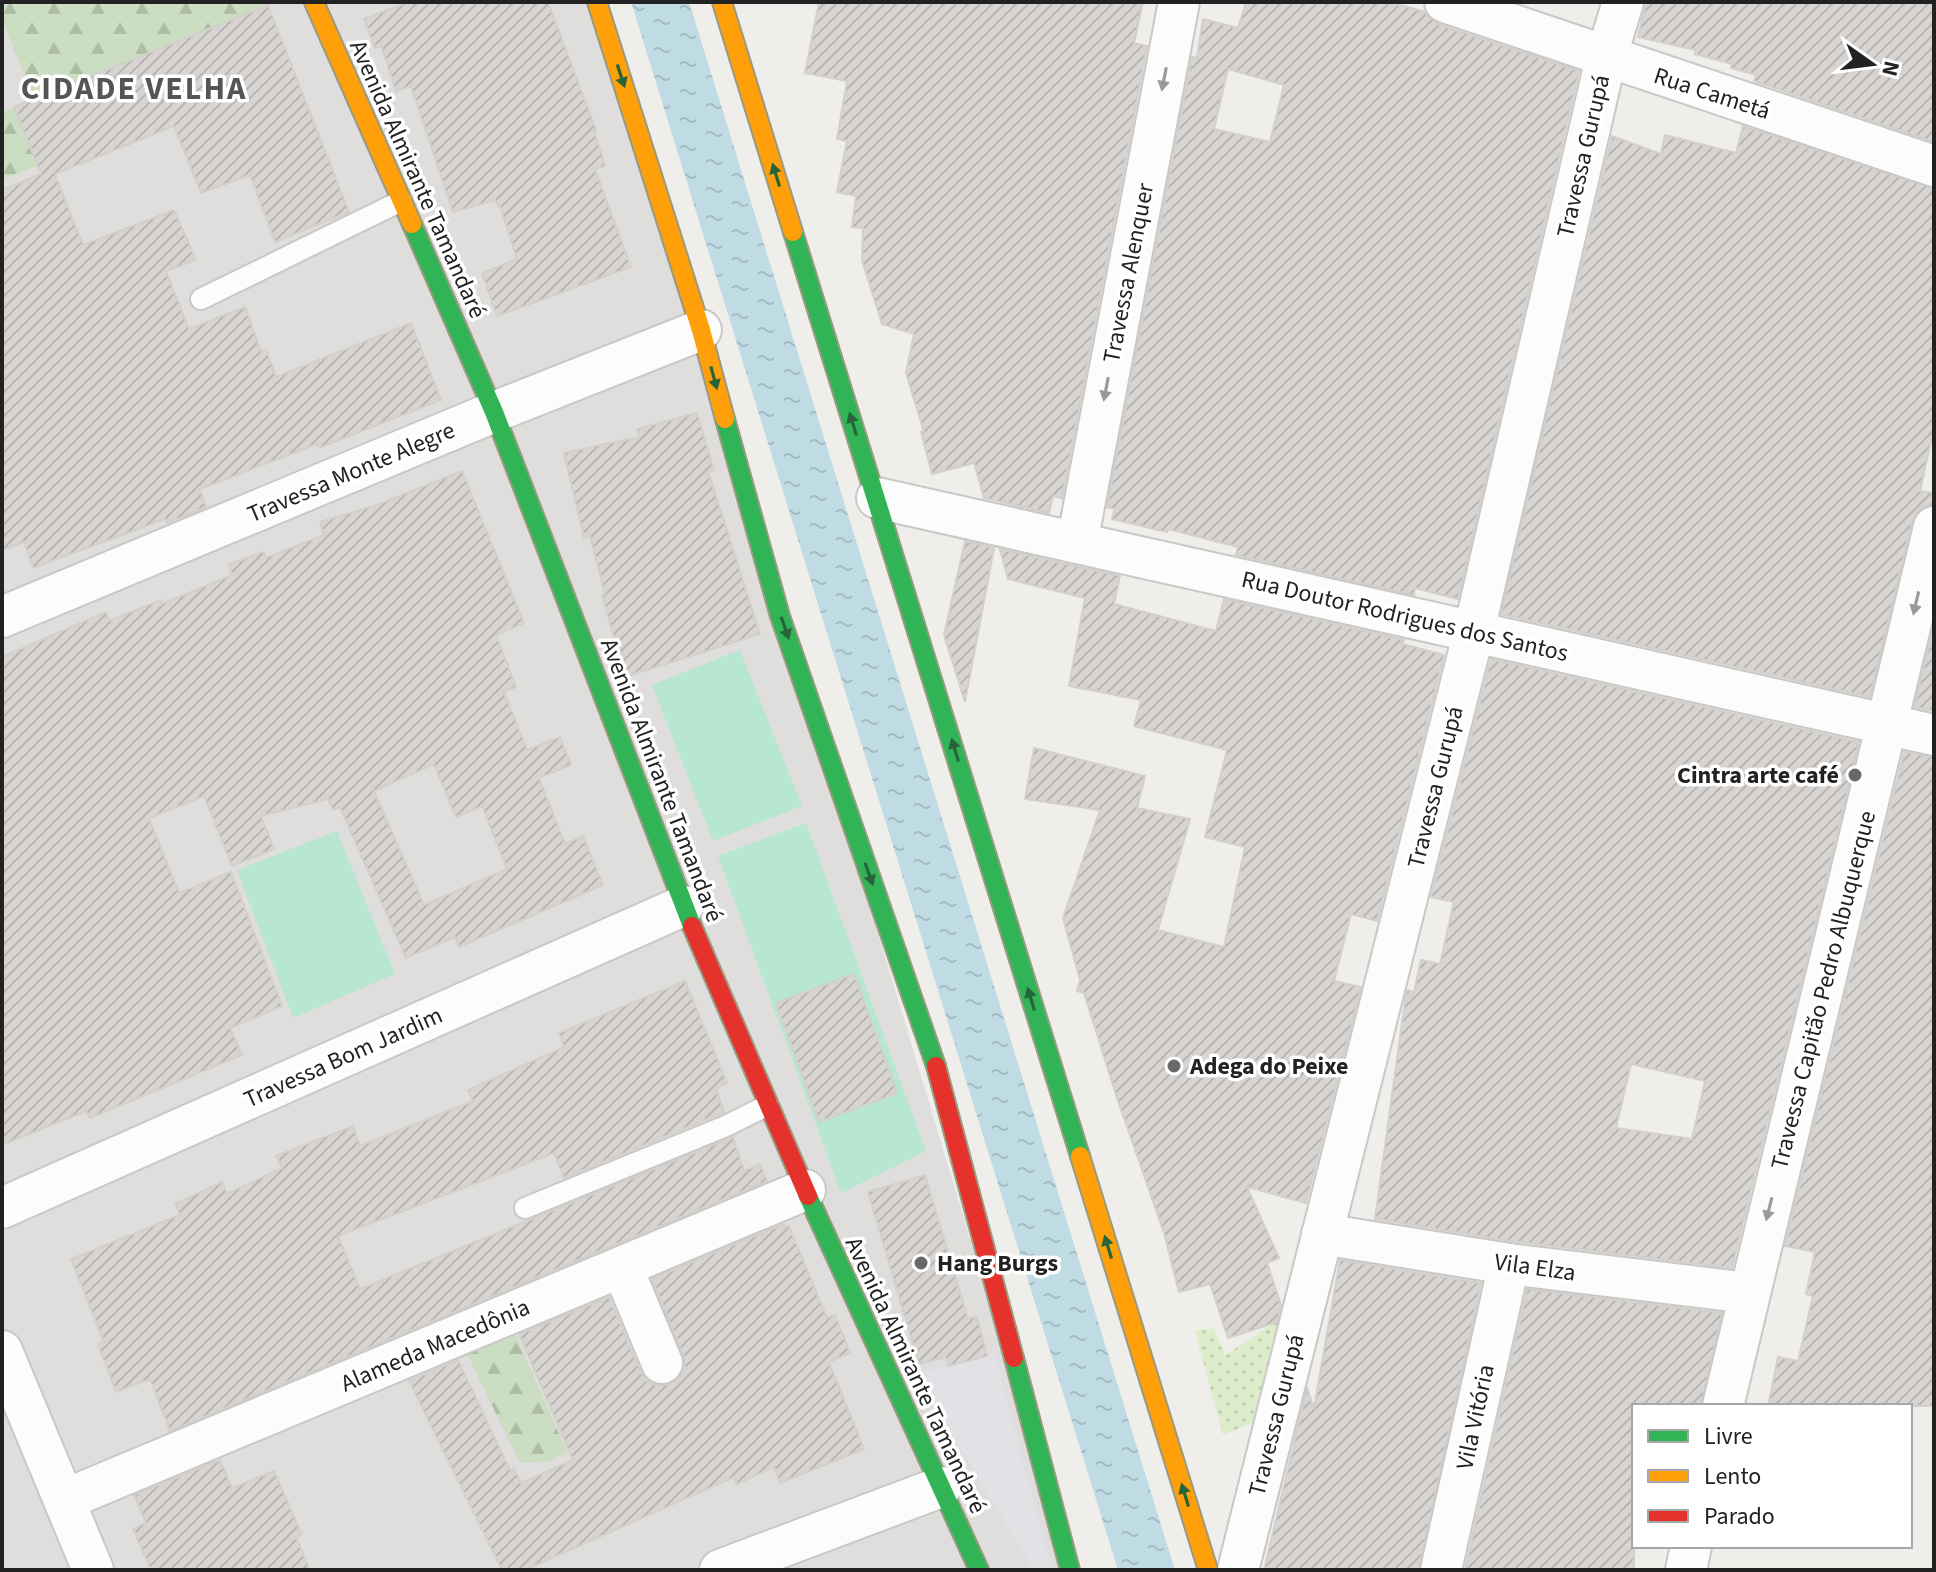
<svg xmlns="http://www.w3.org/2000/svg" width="1936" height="1572" viewBox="0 0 1936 1572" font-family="'Source Sans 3',sans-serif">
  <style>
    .residential { fill: #dfdedc }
    .grass { fill: url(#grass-dots) }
    .forest { fill: url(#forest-firs) }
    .pitch { fill: #b7e6d2 }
    .plaza { fill: #e2e1e5 }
    .water { fill: url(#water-ripples) }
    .building { fill: url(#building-hatch); stroke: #d3d0cc; stroke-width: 2; fill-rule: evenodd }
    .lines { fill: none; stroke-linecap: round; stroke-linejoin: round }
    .lane-casing { stroke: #c9c8c7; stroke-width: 24 }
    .street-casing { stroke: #c9c8c7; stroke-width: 44 }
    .fast-casing { stroke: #999a82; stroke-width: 22 }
    .slow-casing { stroke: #999a82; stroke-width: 22 }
    .jam-casing { stroke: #999a82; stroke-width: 22 }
    .lane { stroke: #fdfcfc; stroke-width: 20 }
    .street { stroke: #fdfcfc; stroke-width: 40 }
    .fast { stroke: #30b455; stroke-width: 18 }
    .slow { stroke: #ff9f0a; stroke-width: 18 }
    .jam { stroke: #e5322d; stroke-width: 18 }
    .oneway { fill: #286439 }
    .oneway2 { fill: #9a9a9a }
    .poi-dot { fill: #6a6968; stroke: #fff; stroke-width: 3 }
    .labels { text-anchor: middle; stroke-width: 7; stroke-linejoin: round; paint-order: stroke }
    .street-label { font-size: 24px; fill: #222; stroke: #fff }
    .poi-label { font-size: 24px; font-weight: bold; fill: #222; stroke: #fff; text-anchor: start }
    .district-label { font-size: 32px; font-weight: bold; letter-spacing: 2px; fill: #555; stroke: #fff }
  </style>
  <defs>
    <pattern id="grass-dots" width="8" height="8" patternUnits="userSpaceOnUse" patternTransform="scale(2)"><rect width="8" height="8" fill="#ddeccb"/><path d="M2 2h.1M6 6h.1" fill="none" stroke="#bdcaae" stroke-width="1.8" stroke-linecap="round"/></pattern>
    <pattern id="forest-firs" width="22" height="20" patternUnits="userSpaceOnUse" patternTransform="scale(2)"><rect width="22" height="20" fill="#cbdec1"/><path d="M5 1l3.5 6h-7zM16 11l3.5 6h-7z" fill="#aebea6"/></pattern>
    <pattern id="water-ripples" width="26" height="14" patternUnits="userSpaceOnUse" patternTransform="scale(2)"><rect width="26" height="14" fill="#bfdbe3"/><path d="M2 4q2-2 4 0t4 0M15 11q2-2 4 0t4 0" fill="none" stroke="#a4bcc2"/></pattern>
    <pattern id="building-hatch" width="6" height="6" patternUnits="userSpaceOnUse" patternTransform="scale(2)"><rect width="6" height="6" fill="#d7d4d2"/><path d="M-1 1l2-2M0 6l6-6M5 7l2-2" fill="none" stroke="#b8b6b4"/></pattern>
  </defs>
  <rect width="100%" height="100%" fill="#f0eeeb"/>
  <polygon class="residential" points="2,2 597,2 1070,1570 2,1570"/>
  <polygon class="grass" points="1282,1318 1261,1419 1223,1435 1195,1331 1214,1328 1225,1355"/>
  <g class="forest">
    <polygon points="2,2 266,2 268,5 34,99 2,19"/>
    <polygon points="15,108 38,166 2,179 2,112"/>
    <polygon points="513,1329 567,1452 549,1462 520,1463 466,1352"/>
  </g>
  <g class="pitch">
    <polygon points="740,650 802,806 713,841 652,685"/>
    <polygon points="806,823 926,1151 841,1193 718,856"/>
    <polygon points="337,831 395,974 293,1018 237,870"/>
  </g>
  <polygon class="plaza" points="994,1354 1052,1570 1034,1570 916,1374"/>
  <polygon class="water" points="631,2 689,2 1175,1570 1118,1570"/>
  <g class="building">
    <polygon points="408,2 548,2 596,130 594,130 605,166 595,169 631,267 497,316 482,273 517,259 500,206 498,206 495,200 453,212 411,86 396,91 381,46 375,48 364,19"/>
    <polygon points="819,2 1143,2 1134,43 1147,46 1062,498 1053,496 1049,513 984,498 974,463 932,474 921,432 924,432 906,373 914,334 882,324 862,260 863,228 852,227 856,196 837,192 847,141 837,139 847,81 805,73"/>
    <path d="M1246,2H1390L1425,12L1438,24L1579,71L1458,599L1415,588L1414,595L1236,555L1238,547L1168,529L1167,532L1112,519L1115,509L1107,507L1192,57L1197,58L1203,19L1238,28ZM1228,69L1284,85L1270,142L1214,129Z"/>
    <polygon points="1646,2 1934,2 1934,142 1754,81 1756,75 1731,68 1732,64 1695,54 1696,50 1638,37"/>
    <polygon points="268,5 349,212 275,242 250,175 201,193 174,126 55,174 83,245 174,210 196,260 166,271 189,329 245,307 261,351 266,349 276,377 411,323 441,400 319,448 317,444 200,489 206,507 167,523 165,519 33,568 24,542 2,550 2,190 41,174 14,107"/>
    <polygon points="1743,126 1934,188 1934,428 1920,491 1934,493 1934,505 1918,511 1912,522 1870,697 1501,614 1612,136 1661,154 1665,135 1736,153"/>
    <polygon points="697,413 714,470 708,471 760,634 625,677 602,595 605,594 590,536 584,538 564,453 639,437 637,429"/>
    <path d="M462,471L524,623L496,635L516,687L504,692L527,750L560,737L571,765L539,778L565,844L583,836L603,885L459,947L455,937L406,958L340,807L333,810L328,799L261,816L274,849L232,866L204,796L149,818L179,893L231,872L282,1006L230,1028L242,1055L90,1118L86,1111L2,1145V657L106,612L109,621L161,600L162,604L232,575L228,564L264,552L266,558L324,535L320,522L377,505ZM434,764L456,817L482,806L507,869L424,905L374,791Z"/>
    <polygon points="965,541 994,548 965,702 944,635"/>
    <polygon points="1000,549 1120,576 1114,604 1216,631 1224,599 1404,640 1402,644 1444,655 1377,921 1351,914 1334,981 1361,987 1306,1203 1247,1187 1279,1258 1267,1263 1281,1305 1277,1322 1228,1338 1210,1284 1179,1292 1164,1233 1118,1101 1084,993 1077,991 1080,980 1063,918 1100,810 1025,799 1034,748 1145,776 1137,808 1190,819 1158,930 1224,947 1245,847 1205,837 1227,750 1134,726 1141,700 1069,686 1085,598 1008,579"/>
    <polygon points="1934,626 1934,711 1914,707"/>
    <path d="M1491,659L1859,742L1732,1268L1512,1241L1375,1219L1406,994L1407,990L1414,992L1421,960L1440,964L1454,902L1431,897ZM1631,1064L1705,1081L1692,1139L1616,1128Z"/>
    <polygon points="1904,752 1934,757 1934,1406 1787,1406 1769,1402 1778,1357 1798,1361 1813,1296 1806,1294 1815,1252 1785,1246"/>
    <polygon points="854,974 897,1093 819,1122 776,1003"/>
    <polygon points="685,981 727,1083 716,1088 724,1112 564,1178 554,1153 338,1236 360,1289 733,1137 744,1171 760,1164 767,1181 170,1431 150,1379 116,1392 98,1344 104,1342 71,1259 180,1215 175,1204 222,1182 227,1194 282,1168 276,1156 353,1126 360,1146 473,1101 468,1090 564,1047 559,1033"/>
    <polygon points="925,1175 968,1319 977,1317 987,1356 948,1366 946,1357 919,1364 868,1192"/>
    <polygon points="784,1224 785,1228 789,1226 827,1318 835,1315 850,1353 829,1362 864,1449 780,1483 774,1467 737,1484 734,1477 525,1570 502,1570 409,1381 458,1360 510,1470 514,1468 521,1483 573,1460 519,1334 609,1297 641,1373 647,1381 658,1386 670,1384 681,1376 685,1367 683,1355 652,1279"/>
    <polygon points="1340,1260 1481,1283 1419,1570 1264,1570 1307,1388 1314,1408"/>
    <polygon points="1527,1289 1722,1313 1701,1406 1634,1406 1634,1570 1465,1570"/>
    <polygon points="220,1460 232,1488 274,1471 302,1535 296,1537 310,1570 151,1570 133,1529 146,1523 134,1495"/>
  </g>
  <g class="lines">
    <g class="lane-casing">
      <g id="lane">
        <polyline points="201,299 401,201"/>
        <polyline points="525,1208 726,1126 768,1105"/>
      </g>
    </g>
    <g class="street-casing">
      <g id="street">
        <polyline points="1445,2 1934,166"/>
        <polyline points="877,498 1934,735"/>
        <polyline points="1077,543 1179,2"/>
        <polyline points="2,617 494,412 701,330"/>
        <polyline points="2,1208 683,906"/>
        <polyline points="1322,1234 1509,1264 1748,1293"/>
        <polyline points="622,1267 662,1363"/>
        <polyline points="2,1351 93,1570"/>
        <polyline points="1723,1406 1934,527"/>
        <polyline points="64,1500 805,1190"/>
        <polyline points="720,1570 941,1487"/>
        <polyline points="1238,1570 1474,631 1606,58 1623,2"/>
        <polyline points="1441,1570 1509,1264"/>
        <polyline points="1686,1570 1691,1546"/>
      </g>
    </g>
    <g class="fast-casing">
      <g id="fast">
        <polyline points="412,224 494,412 692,926"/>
        <polyline points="793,232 1080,1156"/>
        <polyline points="725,419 780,616 936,1066"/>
        <polyline points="808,1196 979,1570"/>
        <polyline points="1014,1358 1070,1570"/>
      </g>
    </g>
    <g class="slow-casing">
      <g id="slow">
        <polyline points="314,2 412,224"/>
        <polyline points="597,2 701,330 725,419"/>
        <polyline points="722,2 793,232"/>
        <polyline points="1080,1156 1208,1570"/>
      </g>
    </g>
    <g class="jam-casing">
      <g id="jam">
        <polyline points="692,926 808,1196"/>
        <polyline points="936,1066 1014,1358"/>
      </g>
    </g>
    <use href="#lane" class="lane"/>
    <use href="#street" class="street"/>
    <use href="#fast" class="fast"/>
    <use href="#slow" class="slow"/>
    <use href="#jam" class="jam"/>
  </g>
  <defs><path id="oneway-solid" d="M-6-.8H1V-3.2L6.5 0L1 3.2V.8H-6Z" transform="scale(2)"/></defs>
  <g class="oneway">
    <use href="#oneway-solid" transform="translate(621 76) rotate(72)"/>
    <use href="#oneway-solid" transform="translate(776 175) rotate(-107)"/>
    <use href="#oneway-solid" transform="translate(714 378) rotate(75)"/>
    <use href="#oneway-solid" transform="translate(853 424) rotate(-107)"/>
    <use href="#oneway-solid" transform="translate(785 628) rotate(71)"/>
    <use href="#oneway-solid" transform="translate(955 750) rotate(-107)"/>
    <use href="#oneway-solid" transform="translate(869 874) rotate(71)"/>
    <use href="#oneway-solid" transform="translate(1031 999) rotate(-107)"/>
    <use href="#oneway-solid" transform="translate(1108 1247) rotate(-107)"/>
    <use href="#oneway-solid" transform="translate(1185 1495) rotate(-107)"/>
  </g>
  <g class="oneway2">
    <use href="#oneway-solid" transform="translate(1164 79) rotate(101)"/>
    <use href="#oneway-solid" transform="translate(1106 389) rotate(101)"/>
    <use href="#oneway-solid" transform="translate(1916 603) rotate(103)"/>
    <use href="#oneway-solid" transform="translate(1769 1209) rotate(104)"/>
  </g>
  <g class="poi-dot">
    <circle cx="1855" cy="775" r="8"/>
    <circle cx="1174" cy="1066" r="8"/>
    <circle cx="921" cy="1263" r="8"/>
  </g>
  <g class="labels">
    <g class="street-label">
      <text transform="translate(1712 93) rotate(18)" y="8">Rua Cametá</text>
      <text transform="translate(1583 156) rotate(-77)" y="8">Travessa Gurupá</text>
      <text transform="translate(418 179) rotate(66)" y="8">Avenida Almirante Tamandaré</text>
      <text transform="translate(1128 273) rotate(-79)" y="8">Travessa Alenquer</text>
      <text transform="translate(351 472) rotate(-23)" y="8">Travessa Monte Alegre</text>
      <text transform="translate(1405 616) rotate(13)" y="8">Rua Doutor Rodrigues dos Santos</text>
      <text transform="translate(662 780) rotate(69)" y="8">Avenida Almirante Tamandaré</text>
      <text transform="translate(1435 787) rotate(-76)" y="8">Travessa Gurupá</text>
      <text transform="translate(1823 990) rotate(-76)" y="8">Travessa Capitão Pedro Albuquerque</text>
      <text transform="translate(343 1057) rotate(-24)" y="8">Travessa Bom Jardim</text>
      <text transform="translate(1535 1267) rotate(8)" y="8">Vila Elza</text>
      <text transform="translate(435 1345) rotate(-23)" y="8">Alameda Macedônia</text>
      <text transform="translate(916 1375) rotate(65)" y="8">Avenida Almirante Tamandaré</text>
      <text transform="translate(1276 1415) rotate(-76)" y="8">Travessa Gurupá</text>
      <text transform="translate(1475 1417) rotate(-78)" y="8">Vila Vitória</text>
    </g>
    <g class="poi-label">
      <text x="1839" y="783" text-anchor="end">Cintra arte café</text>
      <text x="1190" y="1074">Adega do Peixe</text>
      <text x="937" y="1271">Hang Burgs</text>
    </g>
    <g class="district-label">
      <text x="134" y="99">CIDADE VELHA</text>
    </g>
  </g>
  <rect width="1936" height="1572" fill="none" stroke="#222222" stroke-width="8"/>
  <rect x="1632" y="1404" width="280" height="144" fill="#ffffff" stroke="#a7a7a7" stroke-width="2"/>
  <rect x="1648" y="1430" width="40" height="12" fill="#30b455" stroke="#a7a7a7" stroke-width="2"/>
  <text x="1704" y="1444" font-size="24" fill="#222222">Livre</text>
  <rect x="1648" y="1470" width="40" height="12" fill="#ff9f0a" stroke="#a7a7a7" stroke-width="2"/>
  <text x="1704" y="1484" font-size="24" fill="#222222">Lento</text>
  <rect x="1648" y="1510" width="40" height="12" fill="#e5322d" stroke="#a7a7a7" stroke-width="2"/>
  <text x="1704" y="1524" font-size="24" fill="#222222">Parado</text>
  <g transform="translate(1872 64) rotate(104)" stroke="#ffffff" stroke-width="6" paint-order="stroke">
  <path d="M0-6L14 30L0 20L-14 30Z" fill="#222222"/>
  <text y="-12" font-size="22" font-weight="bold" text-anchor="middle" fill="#222222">N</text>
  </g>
</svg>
